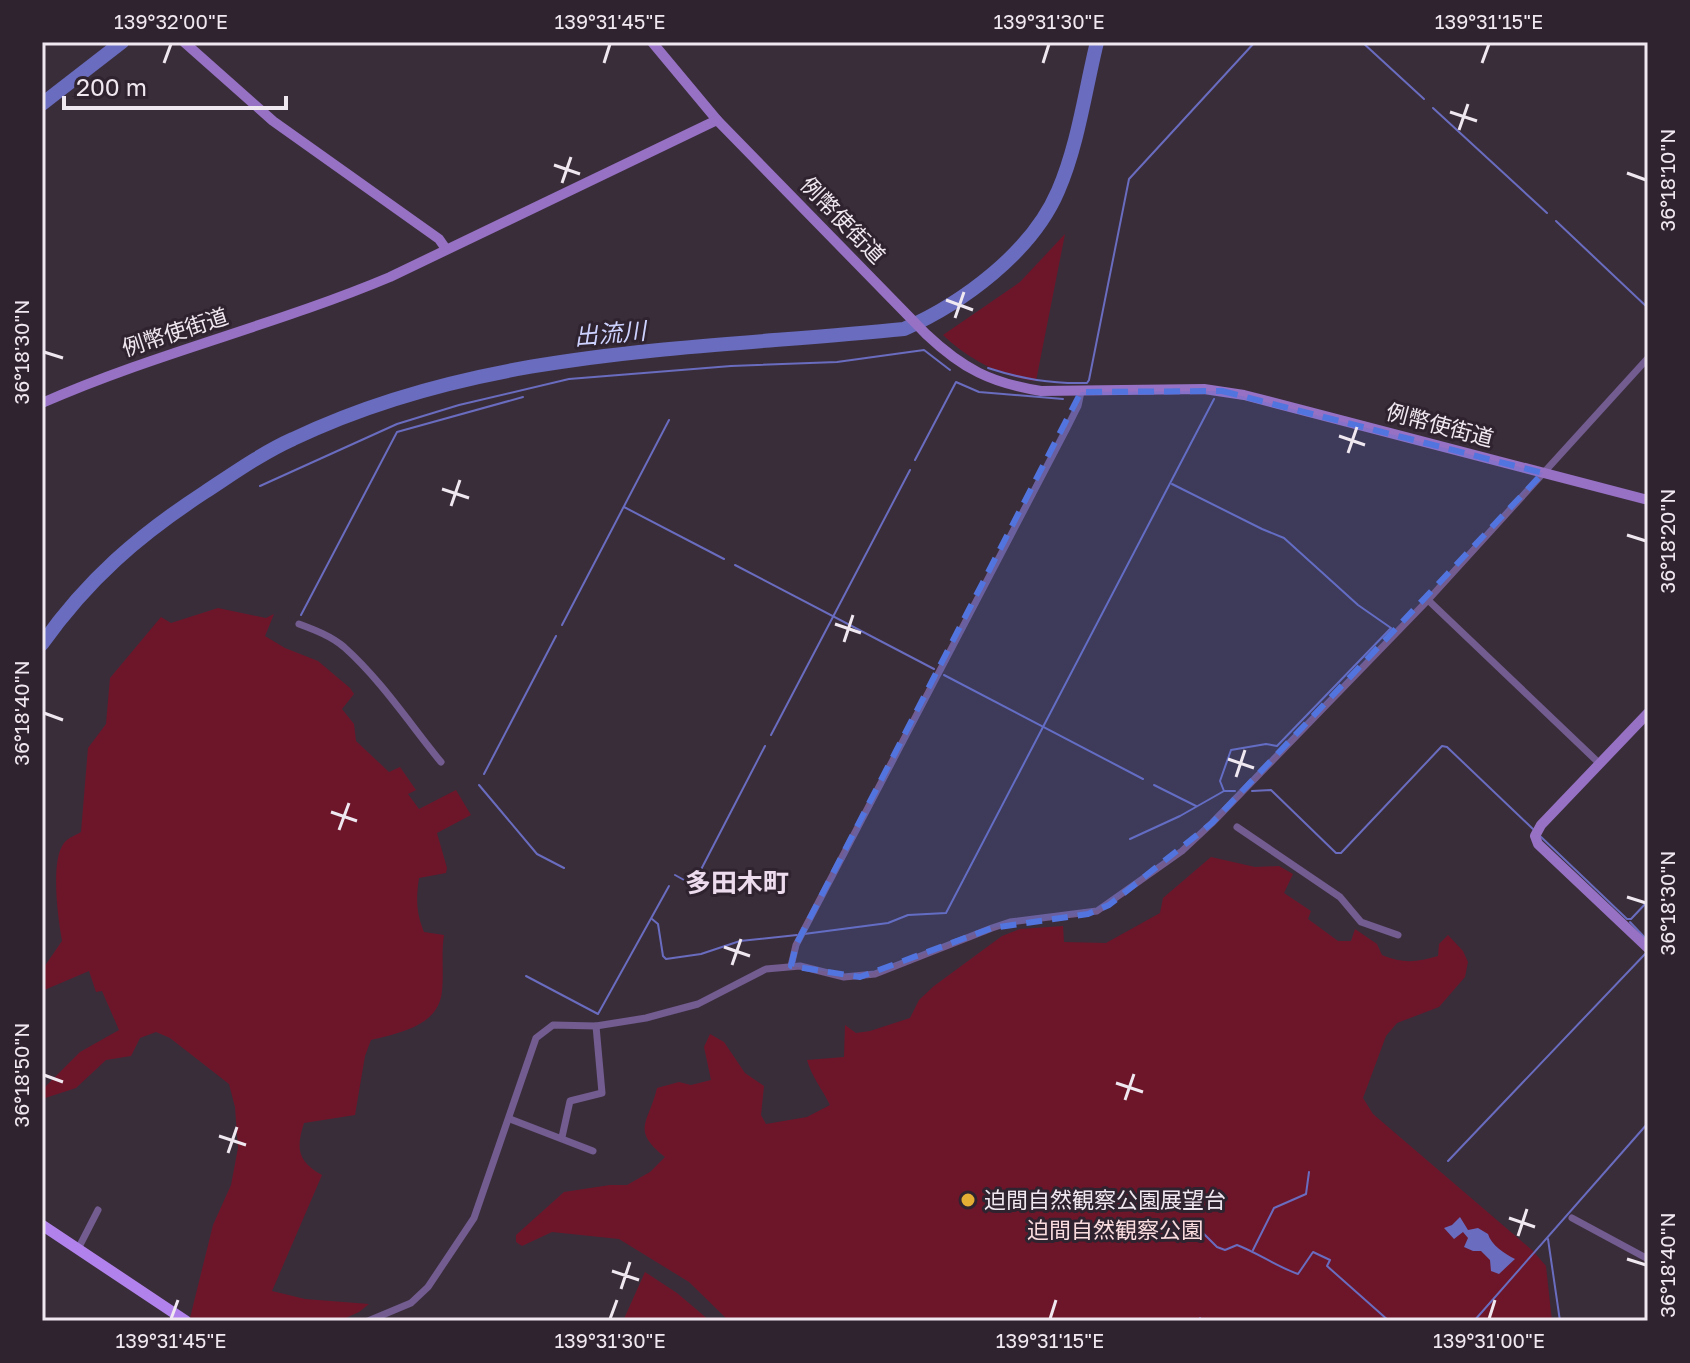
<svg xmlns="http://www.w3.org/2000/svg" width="1690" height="1363" viewBox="0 0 1690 1363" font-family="'Golos Text','Noto Sans JP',sans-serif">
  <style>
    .green { fill: #6d162a }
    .water { fill: #696cbf }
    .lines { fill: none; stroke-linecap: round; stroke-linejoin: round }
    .stream { stroke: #696cbf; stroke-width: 2 }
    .river { stroke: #696cbf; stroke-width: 14 }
    .street { stroke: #725c90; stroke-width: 7 }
    .secondary { stroke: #9671c4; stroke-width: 10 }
    .primary { stroke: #b181ec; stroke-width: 11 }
    .marked { fill: #5274de; fill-opacity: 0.2; stroke: #5274de; stroke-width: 6; stroke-dasharray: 16 10; stroke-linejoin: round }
    .ticks { fill: none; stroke: #f0e8f0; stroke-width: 3 }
    .poi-dot { fill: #e4ae35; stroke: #302330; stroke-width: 3 }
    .labels { text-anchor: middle; stroke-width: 6; stroke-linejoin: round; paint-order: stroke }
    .street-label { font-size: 22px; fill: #f0e8f0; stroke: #302330 }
    .poi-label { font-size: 22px; fill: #f0e8f0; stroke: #302330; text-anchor: start }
    .park-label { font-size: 22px; fill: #f9dcde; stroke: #302330 }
    .water-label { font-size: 24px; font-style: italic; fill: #ccd1fe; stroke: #302330 }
    .quarter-label { font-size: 26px; font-weight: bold; fill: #eddced; stroke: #302330 }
    .neatline { fill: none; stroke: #f0e8f0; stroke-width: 3 }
    .ticks-label { font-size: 20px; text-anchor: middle; fill: #f0e8f0 }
  </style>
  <rect width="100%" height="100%" fill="#3a2d3a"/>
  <g class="green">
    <path d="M1065,234L1036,381C1001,377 968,359 943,335L1020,282Z"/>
    <path d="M218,608L266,618L274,614L265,636L285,648L318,661L350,688L354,694L342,709L354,724L356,741L389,772L400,767L416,790L408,794L419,809L456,790L471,815L437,833L447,868L446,873L419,878C416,898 416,913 424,932L444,935C441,954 444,972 442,991C439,1026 399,1033 371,1040L365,1056L355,1115L304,1123C296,1148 297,1161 322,1175L272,1291L305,1299L369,1304L359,1312L339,1321H199L190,1318L213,1225L231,1185L238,1148L235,1107L229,1084L170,1038L156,1032L140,1038L131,1056L106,1060L76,1088L42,1099V1090L80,1052L119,1030L102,991L96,992L89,971L42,991V970L62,941C58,918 50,861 64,843C68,838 76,835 81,832L88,748L106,724L110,678L161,617L171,623Z"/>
    <path d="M1211,857L1255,867L1279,866L1293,874L1284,893L1311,911L1308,919L1338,941H1351L1355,929L1377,944L1382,955C1403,964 1418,962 1438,956L1439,944L1448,935L1463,951L1468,962L1465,977L1439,1007L1397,1023L1386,1036L1363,1098L1373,1114L1533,1251L1546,1266L1552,1321H729L689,1282L619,1239L552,1232L522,1246L516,1242V1235L564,1192L610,1185H627L650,1172L665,1157C630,1129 649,1123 657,1088L679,1082L691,1085L711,1080L704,1047L710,1034L724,1042L745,1073L764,1086L761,1115L766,1124L807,1117L830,1105C822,1089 812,1077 807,1060L844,1057L845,1025L856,1033L870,1031L910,1018L919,1000L934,986L1002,936L1020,929L1063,926L1064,942L1106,943L1160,913L1163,898Z"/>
    <polygon points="645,1272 677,1293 710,1321 623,1321"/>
  </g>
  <path class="water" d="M1460,1217L1468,1230L1478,1228L1488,1234C1491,1245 1505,1254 1515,1259L1499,1274L1491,1271L1490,1260L1481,1251H1473L1464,1247L1468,1238L1463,1232L1454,1239L1444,1228L1452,1225Z"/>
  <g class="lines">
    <g class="stream">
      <polyline points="1362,42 1424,99"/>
      <polyline points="1433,108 1547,213"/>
      <polyline points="1556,221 1648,308"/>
      <path d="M988,368C1022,379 1051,384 1087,383L1089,380L1129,179L1255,42"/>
      <polyline points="915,460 956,382 979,392 1063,399"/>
      <polyline points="1172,484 1262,529 1284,538 1358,605 1391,628 1277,746 1266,744 1231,750 1220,781 1224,791"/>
      <polyline points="260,486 397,424 459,405 569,379 731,366 837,362 924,350 950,370"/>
      <polyline points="624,507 724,559"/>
      <polyline points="735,565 934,669"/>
      <polyline points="301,615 397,432 523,397"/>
      <polyline points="562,625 669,420"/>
      <polyline points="944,675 1143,779"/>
      <polyline points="771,735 910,470"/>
      <polyline points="484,774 556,636"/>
      <polyline points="479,785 537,854 564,868"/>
      <polyline points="1154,785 1196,806"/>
      <polyline points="1252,791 1271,790 1336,853 1341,853 1442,746 1447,747 1534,830"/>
      <polyline points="1539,835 1627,919 1631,919 1648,901"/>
      <polyline points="1130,839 1180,816 1224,791 1235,791"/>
      <polyline points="675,875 693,885 765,746"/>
      <polyline points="652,919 658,924 663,956 666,959 701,954 740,941 797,935"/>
      <polyline points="1630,922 1648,941"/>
      <polyline points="804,934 888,923 908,915 946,913 1214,399"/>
      <polyline points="526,976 598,1014 669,886"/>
      <polyline points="1448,1161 1646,953"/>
      <path d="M1187,1230L1199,1229L1217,1247L1225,1250L1237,1245C1258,1253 1276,1266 1298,1274L1313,1252L1330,1260L1327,1266L1389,1321"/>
      <polyline points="1548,1239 1560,1321"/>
      <polyline points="1253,1250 1274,1208 1306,1194 1309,1172"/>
      <polyline points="1200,1318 1202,1321"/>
      <polyline points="1474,1321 1648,1123"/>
    </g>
    <g class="river">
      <polyline points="42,104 122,42"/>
      <path d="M42,644C88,579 139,535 205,492C234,473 262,453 293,439C485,347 698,350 904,329C963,303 1032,252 1058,191C1078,145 1085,91 1097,42"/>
    </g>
    <g class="street">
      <polyline points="1428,600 1600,764"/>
      <path d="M299,624C315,630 331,636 344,647C381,680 410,724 441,762"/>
      <polyline points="1237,827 1340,897 1361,922 1398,935"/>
      <polyline points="791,966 796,945 1067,428 1078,406 1081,392"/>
      <polyline points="510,1119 593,1151"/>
      <polyline points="562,1137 570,1101 602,1093 596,1026"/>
      <polyline points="1572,1218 1648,1259"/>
      <polyline points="78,1249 98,1210"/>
      <polyline points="368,1321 411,1303 428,1287 474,1218 536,1038 553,1025 596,1026 646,1018 698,1004 766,969 800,966 844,977 875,974 992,928 1010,922 1097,911 1182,851 1212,823 1428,600 1648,358"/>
    </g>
    <g class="secondary">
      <polyline points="184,42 273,121 439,239 446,249"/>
      <path d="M652,42L717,120L926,334C963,369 991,383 1041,391L1204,389L1244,395L1648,500"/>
      <path d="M42,403C155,353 276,325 390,277L717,120"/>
      <polyline points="1648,713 1541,825 1535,836 1538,844 1648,948"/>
    </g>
    <polyline class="primary" points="42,1225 186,1321"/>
  </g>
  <path class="marked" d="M1222,391L1543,473L1212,823L1109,905L1088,914L992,928L860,977L791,966L796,945L1081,392Z"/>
  <path class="ticks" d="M164,63L171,44M604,63L610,44M1043,63L1049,44M1482,63L1489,44M1450,112L1477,121M1459,130L1468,104M554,165L580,174M1627,173L1646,180M562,183L571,157M946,300L973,310M955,318L964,292M44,352L63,358M1339,436L1365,445M1348,453L1357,427M442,489L469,498M451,506L460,480M1627,535L1646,541M835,624L861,633M844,642L853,615M44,713L63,720M1228,759L1254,768M1236,777L1245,750M331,812L357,821M339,830L349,803M1627,897L1646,903M724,947L750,956M732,965L741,939M44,1075L63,1082M1116,1083L1143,1092M1125,1100L1134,1074M219,1136L246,1145M228,1153L237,1127M1509,1218L1535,1227M1518,1236L1527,1209M1627,1259L1646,1265M612,1271L639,1280M621,1289L630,1262M171,1319L178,1300M610,1319L617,1300M1050,1319L1056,1300M1489,1319L1495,1300"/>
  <circle class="poi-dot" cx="968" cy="1200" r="8"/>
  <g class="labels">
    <g class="street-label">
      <text transform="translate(843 220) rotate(46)" y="8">例幣使街道</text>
      <text transform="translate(175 332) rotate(-18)" y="8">例幣使街道</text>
      <text transform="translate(1440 425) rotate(15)" y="8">例幣使街道</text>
    </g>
    <g class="poi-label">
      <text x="984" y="1208">迫間自然観察公園展望台</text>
    </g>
    <g class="park-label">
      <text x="1115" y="1238">迫間自然観察公園</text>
    </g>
    <g class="water-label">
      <text transform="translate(610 334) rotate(-5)" y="8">出流川</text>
    </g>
    <g class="quarter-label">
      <text x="737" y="892">多田木町</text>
    </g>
  </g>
  <rect width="1690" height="1363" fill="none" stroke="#302330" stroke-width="88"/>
  <path d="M64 96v12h222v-12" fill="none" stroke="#f0e8f0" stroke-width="4"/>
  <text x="76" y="96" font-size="24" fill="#f0e8f0" stroke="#302330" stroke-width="6" paint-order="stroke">200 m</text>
  <rect x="44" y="44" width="1602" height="1275" class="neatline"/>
  <g class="ticks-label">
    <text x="171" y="29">139°32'00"E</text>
    <text x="610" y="29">139°31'45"E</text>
    <text x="1049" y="29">139°31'30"E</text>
    <text x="1489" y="29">139°31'15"E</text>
    <text transform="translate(1668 180) rotate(-90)" y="7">36°18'10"N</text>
    <text transform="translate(22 352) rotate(-90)" y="7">36°18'30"N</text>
    <text transform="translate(1668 541) rotate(-90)" y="7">36°18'20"N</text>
    <text transform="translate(22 713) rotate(-90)" y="7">36°18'40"N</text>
    <text transform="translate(1668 903) rotate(-90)" y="7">36°18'30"N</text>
    <text transform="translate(22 1075) rotate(-90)" y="7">36°18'50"N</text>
    <text transform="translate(1668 1265) rotate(-90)" y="7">36°18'40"N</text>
    <text x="171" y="1348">139°31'45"E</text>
    <text x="610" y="1348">139°31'30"E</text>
    <text x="1050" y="1348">139°31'15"E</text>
    <text x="1489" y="1348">139°31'00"E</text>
  </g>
</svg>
